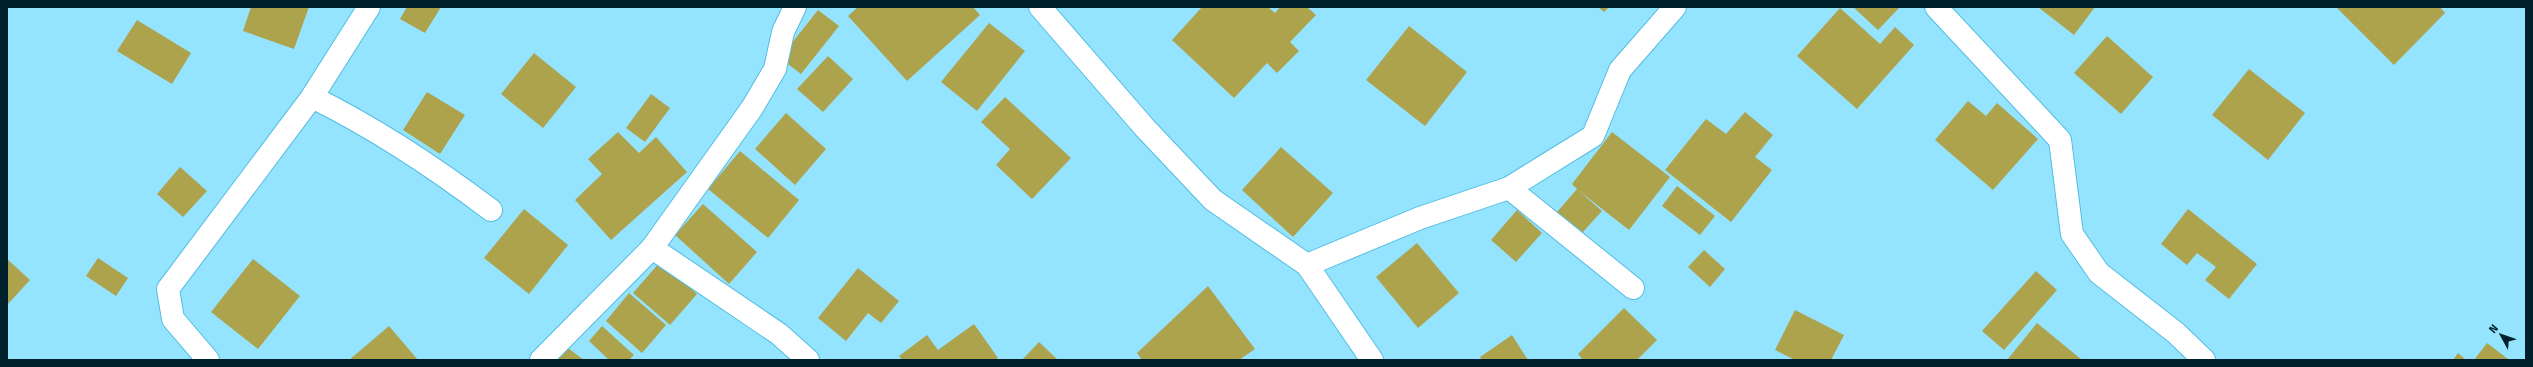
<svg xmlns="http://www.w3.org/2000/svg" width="2533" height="367" viewBox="0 0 2533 367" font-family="'Fira Sans',sans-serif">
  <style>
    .building { fill: #aea34d }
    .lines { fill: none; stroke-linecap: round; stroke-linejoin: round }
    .minor-casing { stroke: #53bddf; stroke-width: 24 }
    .minor { stroke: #fff; stroke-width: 22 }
  </style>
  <rect width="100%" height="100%" fill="#94e3ff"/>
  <g class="building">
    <polygon points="251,7 309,7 294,49 243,31"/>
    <polygon points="407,7 441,7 425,33 400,19"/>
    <polygon points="858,7 973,7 980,15 907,81 848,16"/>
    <polygon points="1202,7 1268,7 1275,13 1280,7 1307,7 1316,15 1290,42 1299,51 1277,73 1267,63 1234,98 1172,40"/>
    <polygon points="1598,7 1609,7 1604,12"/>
    <polygon points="1853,7 1900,7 1878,30"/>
    <polygon points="2038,7 2095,7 2074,35"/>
    <polygon points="2336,7 2440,7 2445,13 2394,65"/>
    <polygon points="1840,8 1880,44 1895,27 1914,45 1857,109 1797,56"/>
    <polygon points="818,10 839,26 801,74 780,58"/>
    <polygon points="137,20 191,53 172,84 117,51"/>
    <polygon points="989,23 1025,51 977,111 941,82"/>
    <polygon points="1409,26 1467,72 1425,126 1366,80"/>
    <polygon points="2107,36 2153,77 2121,114 2074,73"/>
    <polygon points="534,53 576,87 543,128 501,94"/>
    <polygon points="828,56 853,79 823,112 797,89"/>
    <polygon points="2249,69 2305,113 2268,160 2212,115"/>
    <polygon points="427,92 465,115 440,154 403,130"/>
    <polygon points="651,94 670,108 645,142 626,128"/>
    <polygon points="1005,97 1071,158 1032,199 996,165 1010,149 981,122"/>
    <polygon points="1968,101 1986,116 1997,103 2038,139 1993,190 1935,140"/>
    <polygon points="1745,112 1773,135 1755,157 1772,170 1731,222 1665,170 1706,119 1726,134"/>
    <polygon points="786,113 826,149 795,185 755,149"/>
    <polygon points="618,132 639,153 656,137 687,172 611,240 575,200 602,174 588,159"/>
    <polygon points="1612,132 1670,177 1629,230 1578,190 1602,211 1582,233 1557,212 1577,189 1572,184"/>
    <polygon points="1281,147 1333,193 1293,237 1242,190"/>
    <polygon points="740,151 799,200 768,238 708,189"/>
    <polygon points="180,167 207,191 183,217 157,194"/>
    <polygon points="1677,186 1715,216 1700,235 1662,206"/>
    <polygon points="703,204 757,252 729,284 675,235"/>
    <polygon points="524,209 568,245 529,294 484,258"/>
    <polygon points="2188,209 2257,264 2229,299 2205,280 2216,267 2197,253 2187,265 2161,244"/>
    <polygon points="1517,210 1542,233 1516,262 1491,240"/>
    <polygon points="1417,243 1459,293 1418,328 1376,277"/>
    <polygon points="1704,250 1725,269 1710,287 1688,267"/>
    <polygon points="98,258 128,278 116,296 86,276"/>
    <polygon points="7,259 30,280 7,305"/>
    <polygon points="253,259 300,296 258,349 211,312"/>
    <polygon points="660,262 697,294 670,325 633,293"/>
    <polygon points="858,268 899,301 881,323 868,313 846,341 818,318"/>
    <polygon points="2036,271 2057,290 2004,350 1982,331"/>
    <polygon points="1208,286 1255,349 1239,360 1142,360 1137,353"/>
    <polygon points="629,293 666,325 642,353 606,321"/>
    <polygon points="1624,308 1657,340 1637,360 1583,360 1578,354"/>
    <polygon points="1795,310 1844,335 1831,360 1795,360 1775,350"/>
    <polygon points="2037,323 2082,360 2007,360"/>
    <polygon points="974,324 998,358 995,360 902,360 899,356 927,335 938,350"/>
    <polygon points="389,326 418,360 349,360"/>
    <polygon points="602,326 634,355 629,360 609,360 589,341"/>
    <polygon points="1512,335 1528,360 1482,360 1480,357"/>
    <polygon points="1039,342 1058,360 1022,360"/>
    <polygon points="2487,343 2508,359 2507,360 2474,360"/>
    <polygon points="565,346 584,360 555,360"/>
    <polygon points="2458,353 2466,360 2453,360"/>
  </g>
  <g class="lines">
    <g class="minor-casing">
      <g id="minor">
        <polyline points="795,7 783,32 775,69 752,108 652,248 779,334 808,360"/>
        <polyline points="1040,7 1145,128 1213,200 1307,265 1372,360"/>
        <polyline points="1936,7 2060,140 2072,234 2099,273 2176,333 2204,360"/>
        <path d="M312,97C375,128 434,167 491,210"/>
        <polyline points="1509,188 1593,136 1620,70 1675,7"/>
        <polyline points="1307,265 1420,218 1509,188 1633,288"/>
        <polyline points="208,360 173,319 168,289 312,97 369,7"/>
        <polyline points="541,360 652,248"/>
      </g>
    </g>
    <use href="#minor" class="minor"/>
  </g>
  <rect width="2533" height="367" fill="none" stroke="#00212b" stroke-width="16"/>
  <g transform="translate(2501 335) rotate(310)" stroke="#94e3ff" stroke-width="3" paint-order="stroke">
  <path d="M0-3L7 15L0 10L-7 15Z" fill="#00212b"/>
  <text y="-6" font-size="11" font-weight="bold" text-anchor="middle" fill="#00212b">N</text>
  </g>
</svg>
